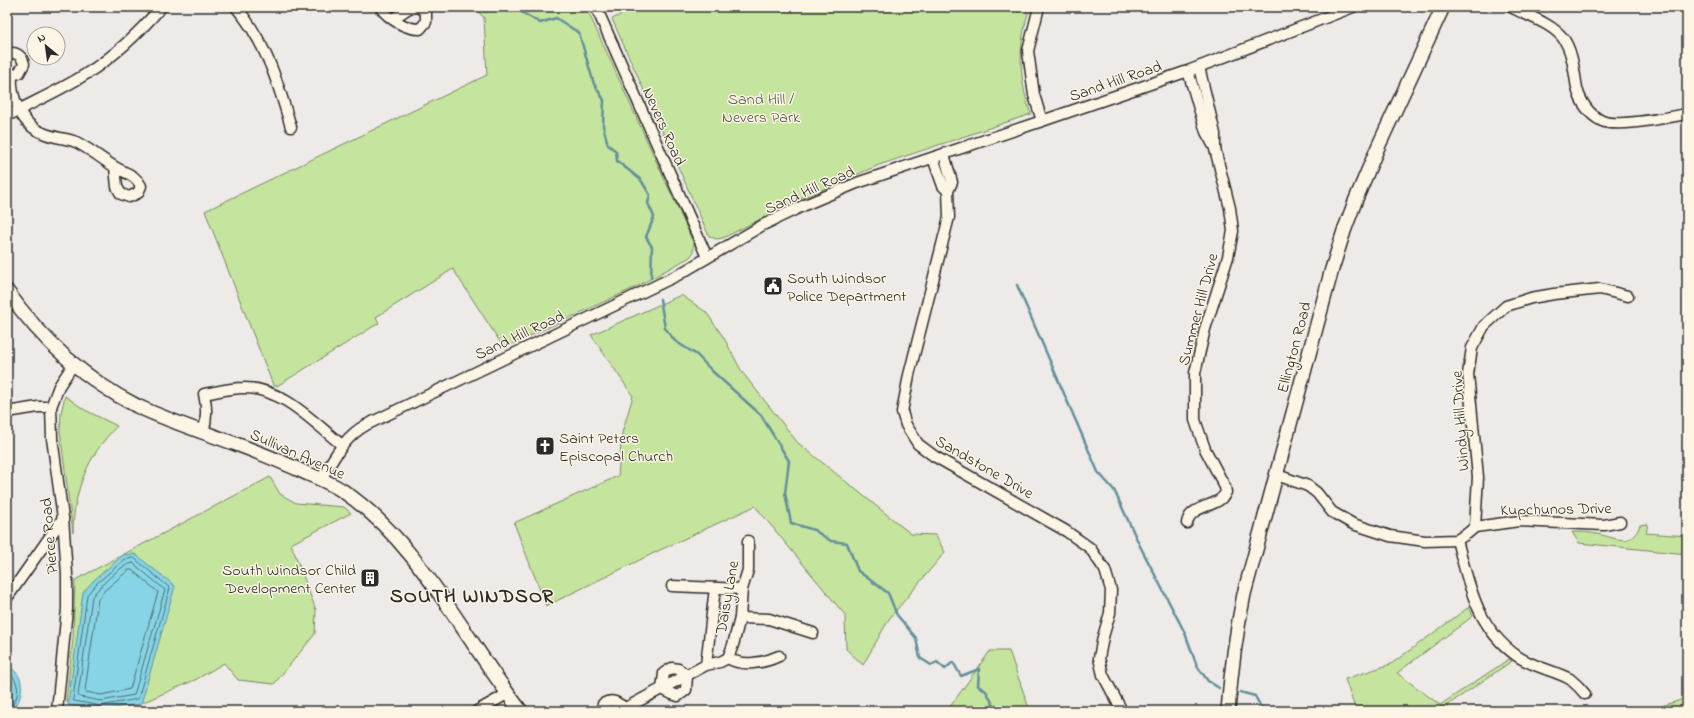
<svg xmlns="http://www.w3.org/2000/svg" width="1694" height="718" viewBox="0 0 1694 718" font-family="'Indie Flower',sans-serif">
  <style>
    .green { fill: #c5e49d; stroke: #788864 }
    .water { fill: #86d4e5; stroke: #62909b }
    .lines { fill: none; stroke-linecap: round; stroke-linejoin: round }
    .shore { stroke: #4f6f75; stroke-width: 1 }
    .stream { stroke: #62909b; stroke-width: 2.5 }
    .minor-casing { stroke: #2b2b2b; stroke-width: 13 }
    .major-casing { stroke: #2b2b2b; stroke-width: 16 }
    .minor { stroke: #fcf5e5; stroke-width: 10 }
    .major { stroke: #fcf5e5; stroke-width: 13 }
    .labels { text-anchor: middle; stroke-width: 3; stroke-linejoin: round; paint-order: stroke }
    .street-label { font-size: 16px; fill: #2b2b2b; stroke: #fcf5e5 }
    .park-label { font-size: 16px; fill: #525948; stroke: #fcf5e5 }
    .poi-label { font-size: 16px; fill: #2b2b2b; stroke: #fcf5e5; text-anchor: start }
    .district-label { font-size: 20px; font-weight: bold; letter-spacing: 1px; fill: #2b2b2b; stroke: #fcf5e5 }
  </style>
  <rect width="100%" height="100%" fill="#edeae7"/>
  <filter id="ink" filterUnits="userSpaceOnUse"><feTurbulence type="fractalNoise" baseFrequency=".025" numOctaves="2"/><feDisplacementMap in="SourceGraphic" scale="8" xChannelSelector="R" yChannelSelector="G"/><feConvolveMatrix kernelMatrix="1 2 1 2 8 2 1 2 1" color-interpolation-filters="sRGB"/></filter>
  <g filter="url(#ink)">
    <g class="green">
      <polygon points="474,7 586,7 694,244 693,253 690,257 636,287 504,348 453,269 376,317 379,323 277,386 273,385 205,211 487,75 484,18"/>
      <path d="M637,7H1030C1018,43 1018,78 1031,114L879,165L796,201L723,238L716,239L709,236L612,19Z"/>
      <polygon points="681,295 706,312 724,338 742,372 798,443 911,534 935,535 945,552 889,619 863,665 846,649 845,615 755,506 660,550 546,606 514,523 618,476 622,433 633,396 591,335"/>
      <path d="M65,396L85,410L117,426C88,455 73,492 73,533L60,431L61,413Z"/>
      <polygon points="270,477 280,494 296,503 344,507 351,513 291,544 316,610 315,634 274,684 238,680 224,663 197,679 137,705 66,702 73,639 75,580"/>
      <path d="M1648,524L1646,533L1687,536V554L1579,543L1572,532C1580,532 1589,532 1597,534C1614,537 1632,549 1640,525Z"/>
      <polygon points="1469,607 1473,616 1397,673 1440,705 1509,659 1512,661 1446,706 1453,711 1356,711 1345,679 1391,664"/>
      <polygon points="990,651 1009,651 1030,711 947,711"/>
      <polygon points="1687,698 1687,711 1646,711"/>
    </g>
    <g class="water">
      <polygon points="135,554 175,586 141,704 100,710 68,705 83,593 93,581 123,555"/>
      <path d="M7,665C12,668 18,673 20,679C24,689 19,710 7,711Z"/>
    </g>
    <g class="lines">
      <g class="shore">
        <polygon points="134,558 170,588 138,699 105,705 101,707 96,705 74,701 73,699 87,595 96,584 124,560"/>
        <path d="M133,563L165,590L134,695L101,701L80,697L78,695L92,597C99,587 121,564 133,563Z"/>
        <polygon points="129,570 132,570 158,592 130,689 101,695 86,692 85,690 98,599 104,591"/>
        <path d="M7,670C17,679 21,690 14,703C11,707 9,706 8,711"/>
      </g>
      <g class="stream">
        <polyline points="513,7 540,23 556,18 579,33 594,84 604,100 603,126 608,145 616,151 617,161 641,180 650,195 648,203 654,217 646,237 652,247 651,278"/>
        <polyline points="1017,285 1098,472 1114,490 1140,546 1185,633 1197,666 1208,681 1219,688"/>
        <polyline points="660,299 665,328 675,341 697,355 712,371 761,415 789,461 785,493 791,523 814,530 831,541 847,543 858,571 888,593 897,615 916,638 920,658 931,665 937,662 945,669 953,662 961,676 979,669 978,686 986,691 995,708 992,711"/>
        <polyline points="1240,692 1255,696 1263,711"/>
      </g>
      <g class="minor-casing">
        <g id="minor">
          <path d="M236,7C266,42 278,83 291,127"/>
          <path d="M380,7C389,19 405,29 420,29L426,22V13L420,7L409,8L393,19"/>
          <polyline points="596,7 707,257"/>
          <polyline points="1039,7 1028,51 1034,95 1042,121"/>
          <path d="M1511,7C1528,16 1551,23 1563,38C1573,52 1574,72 1577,88C1580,101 1589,115 1602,121C1618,128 1668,117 1687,114"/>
          <path d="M7,54C15,51 22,55 24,64L19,73L12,75L7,73"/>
          <polyline points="1188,71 1206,132 1215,148"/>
          <path d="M12,75C10,96 21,125 43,133C54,138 66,138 76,142C90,149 102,159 115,167C126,174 135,174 141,186L138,193L129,197L121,194L117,187L115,167"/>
          <path d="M7,116C33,102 61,90 86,74C115,56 139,33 161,7"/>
          <polyline points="944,154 952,182 948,191 949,217 909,375 902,412 906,425 918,444 934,456 1066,531 1090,548 1105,570 1111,590 1110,613 1103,637 1099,658 1103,675 1122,711"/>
          <polyline points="933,158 943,186 948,191"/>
          <polyline points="7,412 38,407 51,407"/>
          <path d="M203,433C207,420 207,407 204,394C216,392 230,388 243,388C282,387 313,422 342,445"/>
          <polyline points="1277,475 1308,486 1317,493 1332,512 1353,524 1390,536 1425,541 1457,540 1468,533 1475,527 1519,521 1604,525 1620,522"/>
          <path d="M321,479C334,458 344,437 366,425L678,275L763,225L807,204L857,183L1042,121L1188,71L1353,7"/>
          <path d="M1187,523C1190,504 1220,508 1226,492L1225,487L1205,449L1195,420V373L1205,329L1228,257L1233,231L1230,208L1215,149V134L1199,67"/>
          <polyline points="1475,527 1478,477 1468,374 1472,348 1484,326 1506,306 1531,298 1554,294 1600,289 1628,296"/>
          <path d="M1457,540C1469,584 1476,627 1517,656C1533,667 1553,670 1570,679C1575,683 1581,689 1585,694"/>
          <polyline points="672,586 742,589"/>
          <polyline points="7,598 63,518"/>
          <polyline points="740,618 769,619 813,633"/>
          <polyline points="728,658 733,645 740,618 742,589 748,570 748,541"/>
          <path d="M728,658C742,667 764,663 779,656"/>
          <polyline points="706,665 715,588"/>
          <polygon points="672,668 678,669 687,675 686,690 678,696 672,694 662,689 664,673"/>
          <polyline points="57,711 67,609 67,574 63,518 52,438 51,407 59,386 73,365"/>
          <polyline points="477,711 507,694"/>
          <path d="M601,711L603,704C612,698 618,703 625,708"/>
          <polyline points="620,711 706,665 720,662 728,658"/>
        </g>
      </g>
      <g class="major-casing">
        <g id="major">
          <path d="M7,291C41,339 84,379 137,406C169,421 203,432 236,444C260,453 283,462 306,473C318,478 331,483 343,491C421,544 463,638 521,711"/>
          <path d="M1228,711C1231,671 1236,633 1244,594L1332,269L1344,231L1356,199L1378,147L1443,7"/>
        </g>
      </g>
      <use href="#minor" class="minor"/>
      <use href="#major" class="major"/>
    </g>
  </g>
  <defs>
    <g id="civic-square" transform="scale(1)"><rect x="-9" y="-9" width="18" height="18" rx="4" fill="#2b2b2b" stroke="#fcf5e5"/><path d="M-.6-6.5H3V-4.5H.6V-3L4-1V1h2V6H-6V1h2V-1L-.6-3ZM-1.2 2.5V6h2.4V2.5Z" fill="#fff"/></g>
    <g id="church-square" transform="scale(1)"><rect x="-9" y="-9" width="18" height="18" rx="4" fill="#2b2b2b" stroke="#fcf5e5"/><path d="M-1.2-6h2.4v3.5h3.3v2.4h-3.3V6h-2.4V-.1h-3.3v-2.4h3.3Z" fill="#fff"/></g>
    <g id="building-square" transform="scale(1)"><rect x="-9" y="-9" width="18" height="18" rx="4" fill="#2b2b2b" stroke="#fcf5e5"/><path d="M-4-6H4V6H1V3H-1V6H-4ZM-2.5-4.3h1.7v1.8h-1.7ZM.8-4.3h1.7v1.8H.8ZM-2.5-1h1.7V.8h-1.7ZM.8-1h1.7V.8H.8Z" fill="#fff"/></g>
  </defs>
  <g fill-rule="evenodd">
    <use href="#civic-square" x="773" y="286"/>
    <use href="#church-square" x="545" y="446"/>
    <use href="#building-square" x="370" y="578"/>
  </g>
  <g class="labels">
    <g class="street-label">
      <text transform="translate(1115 80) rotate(-19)" y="6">Sand Hill Road</text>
      <text transform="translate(665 126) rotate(66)" y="6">Nevers Road</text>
      <text transform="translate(809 189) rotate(-24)" y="6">Sand Hill Road</text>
      <text transform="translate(1197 309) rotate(-75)" y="6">Summer Hill Drive</text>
      <text transform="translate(519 334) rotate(-25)" y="6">Sand Hill Road</text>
      <text transform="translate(1293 347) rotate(-75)" y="6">Ellington Road</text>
      <text transform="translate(1459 421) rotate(-94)" y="6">Windy Hill Drive</text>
      <text transform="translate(298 453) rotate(24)" y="6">Sullivan Avenue</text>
      <text transform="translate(985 466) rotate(30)" y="6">Sandstone Drive</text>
      <text transform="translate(1556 508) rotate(-1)" y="6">Kupchunos Drive</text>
      <text transform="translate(48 536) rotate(-95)" y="6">Pierce Road</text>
      <text transform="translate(726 597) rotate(-80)" y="6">Daisy Lane</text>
    </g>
    <g class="park-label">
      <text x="761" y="104">Sand Hill /<tspan x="761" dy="18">Nevers Park</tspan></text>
    </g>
    <g class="poi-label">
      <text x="787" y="283">South Windsor<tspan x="787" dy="18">Police Department</tspan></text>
      <text x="559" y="443">Saint Peters<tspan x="559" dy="18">Episcopal Church</tspan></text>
      <text x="356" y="575" text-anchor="end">South Windsor Child<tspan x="356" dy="18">Development Center</tspan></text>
    </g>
    <g class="district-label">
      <text x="472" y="602">SOUTH WINDSOR</text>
    </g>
  </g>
  <rect width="1694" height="718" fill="none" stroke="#fcf5e5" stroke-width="24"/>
  <rect x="12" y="12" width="1670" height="694" fill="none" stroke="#2b2b2b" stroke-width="1.5" filter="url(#ink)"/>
  <g transform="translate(46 46) rotate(331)"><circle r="19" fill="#fcf5e5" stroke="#a8a49b"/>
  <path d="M0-3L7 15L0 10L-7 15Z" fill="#2b2b2b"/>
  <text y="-6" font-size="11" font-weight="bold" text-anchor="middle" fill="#2b2b2b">N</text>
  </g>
</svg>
